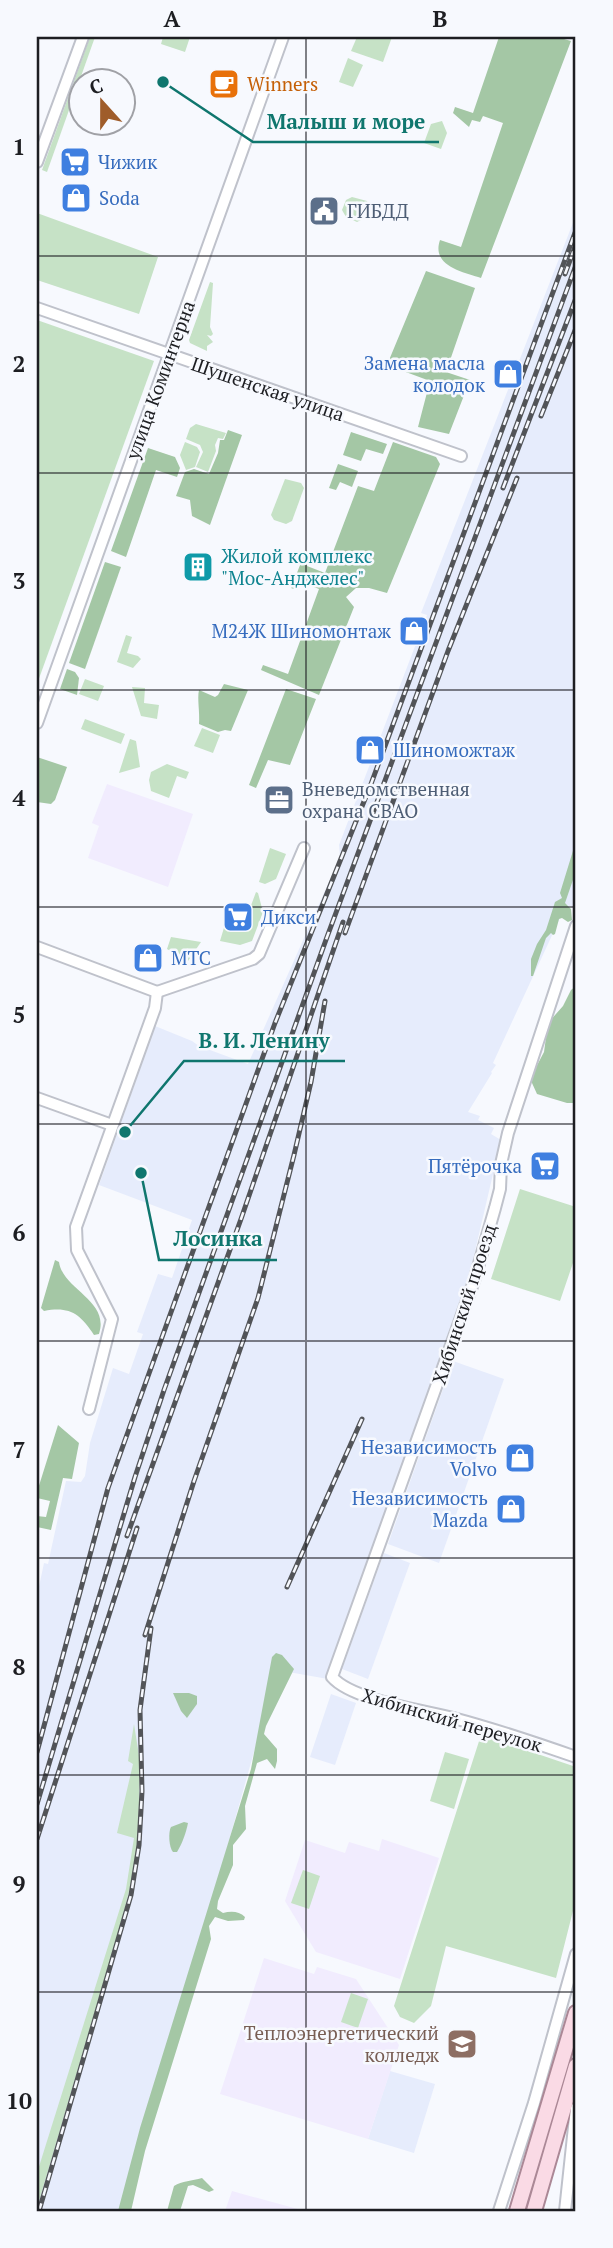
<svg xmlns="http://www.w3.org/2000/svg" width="613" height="2248" viewBox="0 0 613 2248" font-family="'PT Serif',serif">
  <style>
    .built { fill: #e6ecfc }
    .education { fill: #f1ecfe }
    .green { fill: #c6e2c6 }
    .forest { fill: #a4c7a5 }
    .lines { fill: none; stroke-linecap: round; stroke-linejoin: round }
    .minor-casing { stroke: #bfc2cb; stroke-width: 14 }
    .major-casing { stroke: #ab8896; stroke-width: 18 }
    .minor { stroke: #fff; stroke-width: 10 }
    .major { stroke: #fadae5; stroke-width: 14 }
    .rail-casing { stroke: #525458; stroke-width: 5 }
    .rail { stroke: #f7f9fe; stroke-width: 2.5; stroke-dasharray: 8; stroke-linecap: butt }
    .grid { fill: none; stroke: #1d1e22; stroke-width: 2; stroke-opacity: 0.55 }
    .labels { text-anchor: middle; stroke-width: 5; stroke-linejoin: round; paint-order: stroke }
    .food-label { font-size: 19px; fill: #c56008; stroke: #f7f9fe; text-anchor: start }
    .shop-label { font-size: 19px; fill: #366cbe; stroke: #f7f9fe; text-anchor: start }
    .service-label { font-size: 19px; fill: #4e5e75; stroke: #f7f9fe; text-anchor: start }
    .street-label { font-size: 19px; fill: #1d1e22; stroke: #f7f9fe }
    .culture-label { font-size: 19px; fill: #0d838f; stroke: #f7f9fe; text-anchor: start }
    .education-label { font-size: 19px; fill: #785e54; stroke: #f7f9fe; text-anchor: end }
    .leader { fill: none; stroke: #0f766e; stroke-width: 2.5 }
    .callout-dot { fill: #0f766e; stroke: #f7f9fe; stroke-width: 2.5 }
    .callout-label { font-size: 21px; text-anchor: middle; font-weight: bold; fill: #0f766e; stroke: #f7f9fe; stroke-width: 5; stroke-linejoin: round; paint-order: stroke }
    .neatline { fill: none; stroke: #1d1e22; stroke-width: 2.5 }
    .grid-label { font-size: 23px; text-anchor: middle; font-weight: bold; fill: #1d1e22 }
  </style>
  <rect width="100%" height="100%" fill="#f7f9fe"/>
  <g class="built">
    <polygon points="576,215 576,898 573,907 566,905 493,1063 496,1065 491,1072 492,1073 468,1112 480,1116 478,1120 494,1128 491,1134 501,1140 471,1268 328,1679 277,1670 125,2211 37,2211 37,1596 44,1563 48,1564 66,1481 81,1482 85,1476 90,1443 113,1368 129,1374 143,1334 137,1332 158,1274 172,1278 192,1220 99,1185 155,1026 192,1041 199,1046 248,1064 340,857 339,845 427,615 421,613"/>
    <polygon points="453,1361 504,1379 439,1563 388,1544"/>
    <polygon points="384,1553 410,1563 368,1679 342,1669"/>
    <polygon points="331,1694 356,1703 335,1765 310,1757"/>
    <polygon points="390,2071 435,2084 414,2153 368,2139"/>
  </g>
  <g class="education">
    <polygon points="107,784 193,814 168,887 88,858 99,826 92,823"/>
    <polygon points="382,1839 439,1858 400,1979 316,1952 285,1901 305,1840 345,1853 349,1842 379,1851"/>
    <polygon points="264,1958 314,1974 317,1967 356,1979 399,2045 368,2139 220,2094"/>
    <polygon points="232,2191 239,2193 305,2211 225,2211"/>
  </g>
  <g class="green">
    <polygon points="90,37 95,37 47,172 42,170"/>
    <polygon points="163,37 190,37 185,52 161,44"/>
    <polygon points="357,37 392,37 383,62 351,51"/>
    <polygon points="348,58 363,65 353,87 339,82"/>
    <polygon points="442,121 447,133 441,149 424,143 431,124"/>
    <polygon points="352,197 367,201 368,204 363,219 357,222 346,217 342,210 346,200"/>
    <polygon points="37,213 158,257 139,314 37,280"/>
    <polygon points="210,282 213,283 210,327 213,334 211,336 207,335 213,342 207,346 207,351 190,343 189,340"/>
    <polygon points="37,320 154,361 37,684"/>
    <polygon points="196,424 226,433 223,439 218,438 215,445 216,451 208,472 196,467 203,452 200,445 186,439 190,428"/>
    <polygon points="185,442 197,447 200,452 195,467 186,470 180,455"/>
    <polygon points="285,479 301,483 304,488 292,521 286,524 274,520 271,515"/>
    <polygon points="126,635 132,637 127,653 138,656 141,659 133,668 117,662"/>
    <polygon points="85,679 104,686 98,701 79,694"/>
    <polygon points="132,687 145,688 144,703 159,705 157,719 141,716"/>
    <polygon points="85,719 125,734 121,744 81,729"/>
    <polygon points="202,728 220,735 213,753 194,746"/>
    <polygon points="130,739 136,741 140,767 119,773"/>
    <polygon points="167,764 189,772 186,779 177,776 169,798 151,791 149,780 151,772"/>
    <polygon points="270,848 286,854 276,879 265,884 259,882"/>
    <polygon points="256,892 258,893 263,912 252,941 240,945 220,941 226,921 243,927"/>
    <polygon points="171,937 201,942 188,961 167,949"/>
    <polygon points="520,1189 576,1207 576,1260 574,1260 560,1301 491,1279"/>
    <polygon points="134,1724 140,1762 138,1845 134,1871 121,1923 37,2208 37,2173 126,1889 134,1838 117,1833 133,1764 128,1761"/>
    <polygon points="481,1735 576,1767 576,1899 556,1978 446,1946 431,2006 414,2023 400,2017 394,2006"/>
    <polygon points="445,1752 469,1759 454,1809 430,1801"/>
    <polygon points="303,1870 320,1876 309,1909 291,1903"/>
    <polygon points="351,1993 368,1999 358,2028 341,2022"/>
  </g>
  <g class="forest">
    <path d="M499,37L539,39L540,37H557L571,41L481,278C463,272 431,266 440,240L461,247L503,123L483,116L480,122L472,120L469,127L453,113L455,107L473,113Z"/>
    <polygon points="426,271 475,288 446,372 470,380 449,434 418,427 430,381 387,365"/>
    <polygon points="228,430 242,435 210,525 192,516 190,500 176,496 185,472 194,469 209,474 218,453 220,440 224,440"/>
    <polygon points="351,432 387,444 383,454 366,449 361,461 343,455"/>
    <polygon points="393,442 436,457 440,464 387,593 369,588 356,588 346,597 354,607 319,695 261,670 263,665 288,674 319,589 301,582 297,590 291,588 304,555 310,557 307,566 325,573 358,486 374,491"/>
    <polygon points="148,448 175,457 180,468 177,477 156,470 126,557 111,551"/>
    <polygon points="338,464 358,471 352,487 340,482 336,490 329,488"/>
    <polygon points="105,562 121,567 85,669 69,663"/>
    <polygon points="67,669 75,672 79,678 77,695 60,689"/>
    <path d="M224,684L248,690L231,731L225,730L218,732L199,724C200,712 197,699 199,690L215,697L218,695Z"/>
    <polygon points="286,689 316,699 290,765 268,760 256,788 249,785"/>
    <polygon points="37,757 67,767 55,800 51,804 37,802"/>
    <polygon points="576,841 576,871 565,903 571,909 572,920 568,922 562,918 559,919 555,934 553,935 551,933 546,938 533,976 531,976 531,959 537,944 546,930 555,902 562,898 560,893"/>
    <polygon points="576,986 576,1103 567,1103 537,1094 532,1083 532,1075 544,1052 548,1023 563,1006 571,990"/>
    <path d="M55,1260L59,1262C63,1290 110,1300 99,1334L94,1335C80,1314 70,1306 44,1311L41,1308Z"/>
    <polygon points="58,1425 79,1443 72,1479 63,1478 51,1530 37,1527 37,1516 46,1517 50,1501 37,1498 37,1492"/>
    <path d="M276,1653L282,1655L294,1669L266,1726L264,1734L277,1749V1761L275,1769L267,1759L257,1763L245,1806L246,1829L233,1845V1865L218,1901L217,1909L223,1913C231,1911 239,1911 245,1917L244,1920L228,1921L215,1917L209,1926L211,1939L145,2151L131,2211H118L140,2128L251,1769L272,1657Z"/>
    <polygon points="173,1693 189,1693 197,1696 197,1704 187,1718 181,1711"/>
    <path d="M184,1822L188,1823C186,1833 182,1844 177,1852H173C169,1848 168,1832 171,1827Z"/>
    <path d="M202,2178L214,2190L209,2192L193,2185L188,2186L180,2211H167L174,2186C182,2181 192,2181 202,2178Z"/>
  </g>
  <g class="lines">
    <g class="minor-casing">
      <g id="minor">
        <polyline points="37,162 83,37"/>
        <polyline points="37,308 461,456"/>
        <polyline points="37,723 283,37"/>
        <path d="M576,926L508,1133L501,1164L500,1189L495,1208L474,1281L332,1677C352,1700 422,1710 453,1718C495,1729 536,1743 576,1757"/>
        <polyline points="37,947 157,992"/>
        <polyline points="157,992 253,959 259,954 304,848"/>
        <polyline points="37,1098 112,1125"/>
        <polyline points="89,1409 112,1319 77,1250 76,1227 155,1008 157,992"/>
        <polyline points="499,2211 534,2103 576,1954"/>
        <polyline points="565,2211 576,2108"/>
      </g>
    </g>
    <g class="major-casing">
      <g id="major">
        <polyline points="517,2211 576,2013"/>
        <polyline points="534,2211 576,2066"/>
      </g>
    </g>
    <use href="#minor" class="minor"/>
    <use href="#major" class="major"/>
    <g class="rail-casing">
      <g id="rail">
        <polyline points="565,274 576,244"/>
        <polyline points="541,416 576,328"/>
        <polyline points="503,488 576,298"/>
        <polyline points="345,933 448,651 517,478"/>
        <polyline points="127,1536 241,1219 343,922"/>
        <polyline points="287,1587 362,1419"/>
        <polyline points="145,1635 194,1481 258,1298 294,1155 311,1082 325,1001"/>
        <polyline points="37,1752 108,1488 124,1443 275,1023 371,784 576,230"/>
        <polyline points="37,1804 135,1477 164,1390 327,937 576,265"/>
        <polyline points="37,1839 137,1528"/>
        <polyline points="39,2211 131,1895 139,1845 142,1791 140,1710 151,1628"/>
      </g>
    </g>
    <use href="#rail" class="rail"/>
  </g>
  <path class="grid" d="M306,37V2211M37,256H576M37,473H576M37,690H576M37,907H576M37,1124H576M37,1341H576M37,1558H576M37,1775H576M37,1992H576"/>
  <defs>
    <g id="cafe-square" transform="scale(1.575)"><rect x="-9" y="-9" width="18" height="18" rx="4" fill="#e8710a" stroke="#f7f9fe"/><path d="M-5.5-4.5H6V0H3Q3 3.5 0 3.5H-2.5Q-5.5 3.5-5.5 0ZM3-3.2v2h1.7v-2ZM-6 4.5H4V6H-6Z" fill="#fff"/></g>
    <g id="supermarket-square" transform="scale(1.575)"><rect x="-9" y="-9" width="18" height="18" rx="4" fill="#3f7fe0" stroke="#f7f9fe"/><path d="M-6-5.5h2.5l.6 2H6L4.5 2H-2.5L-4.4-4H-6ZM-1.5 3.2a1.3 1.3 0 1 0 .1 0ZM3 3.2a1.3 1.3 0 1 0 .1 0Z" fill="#fff"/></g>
    <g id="shop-square" transform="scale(1.575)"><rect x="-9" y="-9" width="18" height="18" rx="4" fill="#3f7fe0" stroke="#f7f9fe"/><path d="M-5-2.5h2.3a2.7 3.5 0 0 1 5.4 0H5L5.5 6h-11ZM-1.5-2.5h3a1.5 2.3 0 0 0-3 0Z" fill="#fff"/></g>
    <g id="civic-square" transform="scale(1.575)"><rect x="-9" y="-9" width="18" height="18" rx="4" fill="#5c6f8a" stroke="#f7f9fe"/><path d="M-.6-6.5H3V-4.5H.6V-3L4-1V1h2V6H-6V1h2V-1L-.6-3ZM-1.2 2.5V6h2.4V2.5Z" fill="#fff"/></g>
    <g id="building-square" transform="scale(1.575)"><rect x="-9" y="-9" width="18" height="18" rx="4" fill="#0f9aa8" stroke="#f7f9fe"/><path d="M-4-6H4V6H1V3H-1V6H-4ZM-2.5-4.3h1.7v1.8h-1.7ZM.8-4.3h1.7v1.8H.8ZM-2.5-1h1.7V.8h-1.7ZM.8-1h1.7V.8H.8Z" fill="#fff"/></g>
    <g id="office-square" transform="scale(1.575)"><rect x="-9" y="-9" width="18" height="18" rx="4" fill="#5c6f8a" stroke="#f7f9fe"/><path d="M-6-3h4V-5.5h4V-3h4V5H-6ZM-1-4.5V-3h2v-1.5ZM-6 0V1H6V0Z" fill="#fff"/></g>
    <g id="university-square" transform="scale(1.575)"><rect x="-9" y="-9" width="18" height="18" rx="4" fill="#8d6e63" stroke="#f7f9fe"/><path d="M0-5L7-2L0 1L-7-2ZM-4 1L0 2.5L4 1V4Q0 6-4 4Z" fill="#fff"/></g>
  </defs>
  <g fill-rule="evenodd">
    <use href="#cafe-square" x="224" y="84"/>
    <use href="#supermarket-square" x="75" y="162"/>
    <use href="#shop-square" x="76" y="198"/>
    <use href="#civic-square" x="324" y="211"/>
    <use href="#shop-square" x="508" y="374"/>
    <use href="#building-square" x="198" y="567"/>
    <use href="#shop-square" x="414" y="631"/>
    <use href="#shop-square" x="370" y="750"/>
    <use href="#office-square" x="279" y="800"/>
    <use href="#supermarket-square" x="238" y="917"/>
    <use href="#shop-square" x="148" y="958"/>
    <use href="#supermarket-square" x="545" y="1166"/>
    <use href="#shop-square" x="520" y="1458"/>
    <use href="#shop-square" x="511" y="1509"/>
    <use href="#university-square" x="462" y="2044"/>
  </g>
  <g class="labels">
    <g class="food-label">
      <text x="247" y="91">Winners</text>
    </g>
    <g class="shop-label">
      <text x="98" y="169">Чижик</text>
      <text x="99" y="205">Soda</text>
      <text x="485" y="370" text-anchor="end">Замена масла<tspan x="485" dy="22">колодок</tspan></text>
      <text x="391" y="638" text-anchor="end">М24Ж Шиномонтаж</text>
      <text x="393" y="757">Шиноможтаж</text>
      <text x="261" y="924">Дикси</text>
      <text x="171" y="965">МТС</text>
      <text x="522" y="1173" text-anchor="end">Пятёрочка</text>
      <text x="497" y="1454" text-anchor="end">Независимость<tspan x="497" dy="22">Volvo</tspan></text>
      <text x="488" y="1505" text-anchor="end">Независимость<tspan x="488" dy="22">Mazda</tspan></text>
    </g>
    <g class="service-label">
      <text x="347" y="218">ГИБДД</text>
      <text x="302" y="796">Вневедомственная<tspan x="302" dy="22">охрана СВАО</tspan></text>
    </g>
    <g class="street-label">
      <text transform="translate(160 380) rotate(-70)" y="7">улица Коминтерна</text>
      <text transform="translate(268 389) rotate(19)" y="7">Шушенская улица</text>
      <text transform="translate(464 1304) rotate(-72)" y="7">Хибинский проезд</text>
      <text transform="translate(452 1720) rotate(16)" y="7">Хибинский переулок</text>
    </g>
    <g class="culture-label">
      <text x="221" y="563">Жилой комплекс<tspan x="221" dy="22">"Мос-Анджелес"</tspan></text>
    </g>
    <g class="education-label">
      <text x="439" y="2040">Теплоэнергетический<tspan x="439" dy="22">колледж</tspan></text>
    </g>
  </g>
  <path class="leader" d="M163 82L253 142H439M125 1132L184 1061H345M141 1173L159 1260H277"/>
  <g class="callout-dot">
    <circle cx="163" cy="82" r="7"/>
    <circle cx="125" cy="1132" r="7"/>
    <circle cx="141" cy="1173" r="7"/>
  </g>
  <g class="callout-label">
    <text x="346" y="129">Малыш и море</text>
    <text x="264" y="1048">В. И. Ленину</text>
    <text x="218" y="1246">Лосинка</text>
  </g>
  <rect width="613" height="2248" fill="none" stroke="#f7f9fe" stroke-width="77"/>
  <g transform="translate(102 102) rotate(339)"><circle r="33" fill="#f7f9fe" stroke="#a0a1a6" stroke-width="2"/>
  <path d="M0-5L12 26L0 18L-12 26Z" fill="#9f5c2a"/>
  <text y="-10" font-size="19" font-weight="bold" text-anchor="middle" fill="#1d1e22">С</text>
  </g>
  <rect x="38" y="38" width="536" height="2172" class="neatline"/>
  <g class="grid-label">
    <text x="172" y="27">A</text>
    <text x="440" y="27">B</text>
    <text x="19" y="155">1</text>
    <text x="19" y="372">2</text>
    <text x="19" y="589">3</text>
    <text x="19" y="806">4</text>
    <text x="19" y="1023">5</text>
    <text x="19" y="1241">6</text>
    <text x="19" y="1458">7</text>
    <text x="19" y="1675">8</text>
    <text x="19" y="1892">9</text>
    <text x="19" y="2109">10</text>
  </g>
</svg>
